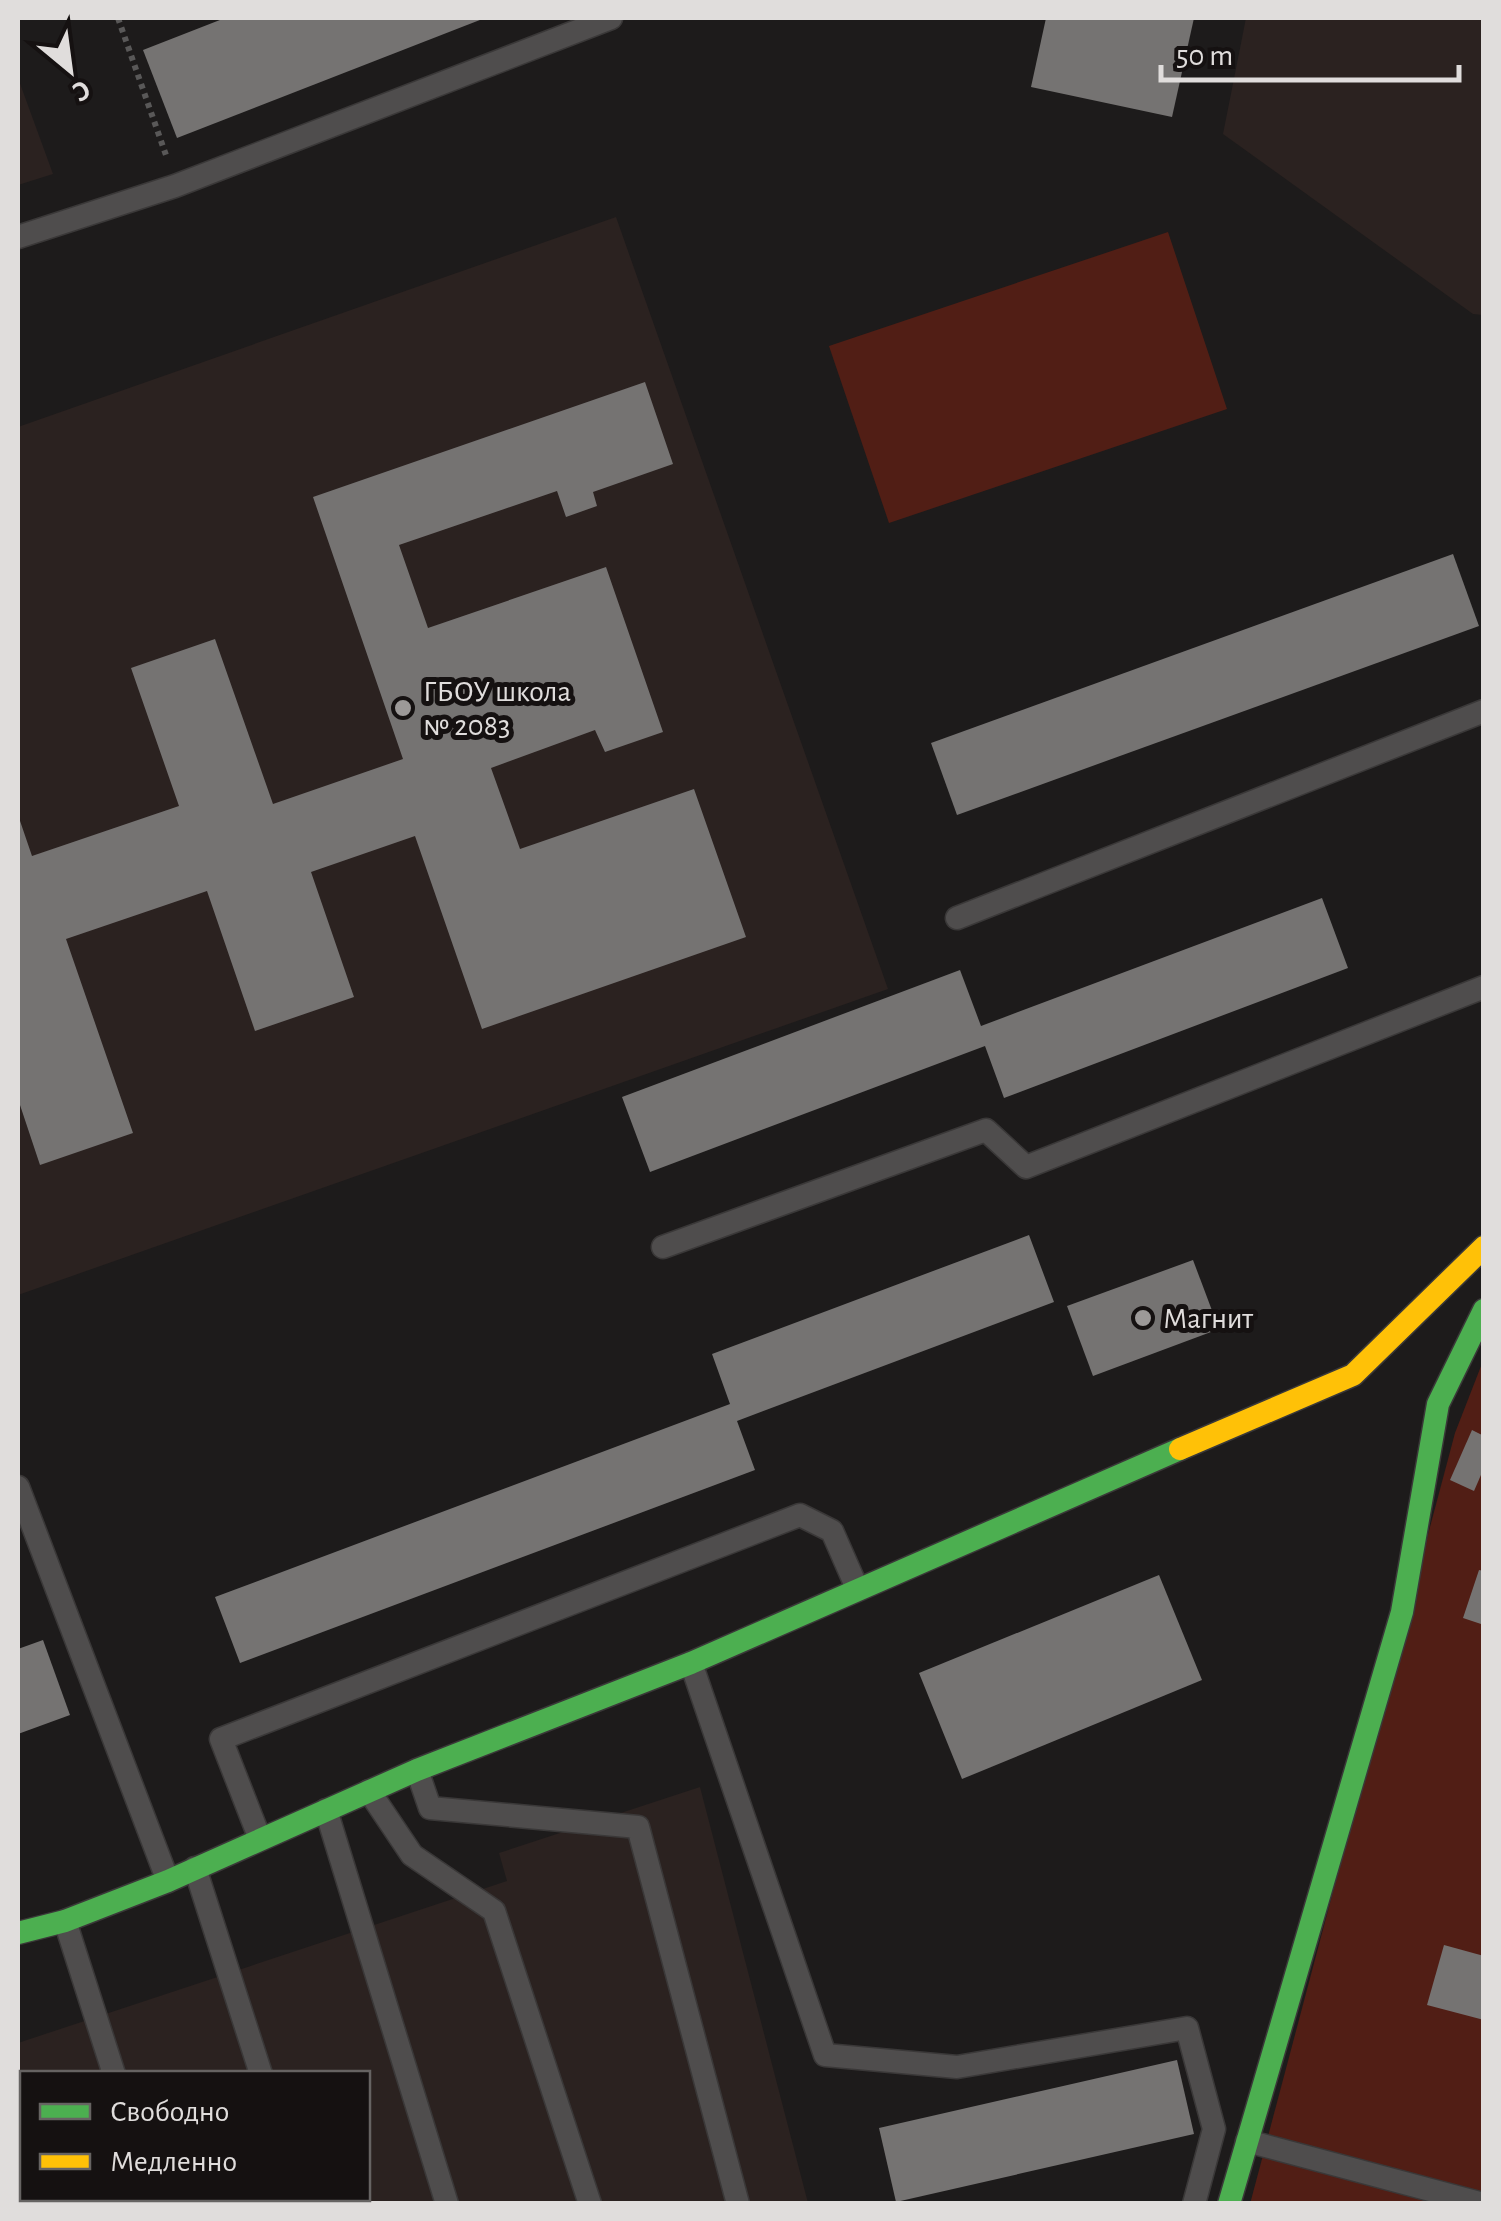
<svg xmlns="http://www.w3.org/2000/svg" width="1501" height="2221" viewBox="0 0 1501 2221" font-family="'Alegreya Sans',sans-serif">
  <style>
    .built { fill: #2b2220; fill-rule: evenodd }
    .green { fill: #511e15 }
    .building { fill: #757372 }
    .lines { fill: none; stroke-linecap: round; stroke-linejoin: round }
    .lane-casing { stroke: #3a3838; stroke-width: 25 }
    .fast-casing { stroke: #3a3838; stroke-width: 25 }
    .slow-casing { stroke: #3a3838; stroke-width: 25 }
    .path { stroke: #595858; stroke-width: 6; stroke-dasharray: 5 5; stroke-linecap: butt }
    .lane { stroke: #4f4d4d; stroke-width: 22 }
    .fast { stroke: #4caf50; stroke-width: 22 }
    .slow { stroke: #ffc107; stroke-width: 22 }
    .poi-dot { fill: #9c9998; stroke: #151111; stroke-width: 4 }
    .labels { text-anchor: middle; stroke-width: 10; stroke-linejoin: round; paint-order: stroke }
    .poi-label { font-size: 30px; fill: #e0dddc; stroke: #151111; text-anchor: start }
  </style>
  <rect width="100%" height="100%" fill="#1d1b1b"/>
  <g class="built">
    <polygon points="1246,18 1483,18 1483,315 1473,314 1223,134"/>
    <polygon points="18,78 53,174 18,185"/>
    <polygon points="616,217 888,989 18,1295 18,427"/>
    <path d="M700,1787L808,2203H18V2043L507,1881L499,1853ZM22,2074H368V2198H22Z"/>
  </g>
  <g class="green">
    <polygon points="1168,232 1227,409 889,523 829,346"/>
    <polygon points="1483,1361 1483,2203 1250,2204 1455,1433"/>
  </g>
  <g class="building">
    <polygon points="225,18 485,18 177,138 143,50"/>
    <polygon points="1046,18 1194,18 1172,117 1031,87"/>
    <polygon points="645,382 673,464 593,492 597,506 566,517 557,491 399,545 428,628 606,567 663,732 605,752 595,730 491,768 520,849 694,789 746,937 482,1029 415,836 311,872 354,997 255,1031 207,891 66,939 133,1133 40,1165 18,1099 18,815 32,856 179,806 131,668 215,639 273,804 403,759 313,497"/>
    <polygon points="1453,554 1479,626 957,815 931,743"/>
    <polygon points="1322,898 1348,968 1004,1098 985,1046 650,1172 622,1097 960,970 981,1026"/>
    <polygon points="1029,1235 1054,1302 737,1421 755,1470 240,1663 215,1597 730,1404 712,1354"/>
    <polygon points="1193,1260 1219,1329 1093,1376 1067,1306"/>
    <polygon points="1472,1430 1484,1436 1484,1468 1474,1491 1450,1480"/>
    <polygon points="1479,1570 1484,1571 1484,1625 1463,1618"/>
    <polygon points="1159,1575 1202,1680 962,1779 919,1673"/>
    <polygon points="43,1640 70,1715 18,1734 18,1649"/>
    <polygon points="1444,1945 1484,1956 1484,2020 1427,2005"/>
    <polygon points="1177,2060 1194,2134 896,2202 879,2128"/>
  </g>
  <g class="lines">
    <g class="lane-casing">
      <g id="lane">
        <polyline points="18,237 175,186 611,18"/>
        <polyline points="957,918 1484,711"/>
        <polyline points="663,1247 986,1130 1026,1167 1484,987"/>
        <polyline points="18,1487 168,1881"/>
        <polyline points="691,1663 825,2055 957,2067 1187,2028 1214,2129 1194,2204"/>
        <polyline points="417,1770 430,1808 638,1827 738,2204"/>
        <polyline points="369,1791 412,1855 494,1911 590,2204"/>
        <polyline points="326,1810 447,2204"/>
        <polyline points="260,1839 221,1739 800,1515 832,1531 857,1588"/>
        <polyline points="195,1868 261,2074"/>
        <polyline points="65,1921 114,2074"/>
        <polyline points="1247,2141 1483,2204"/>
        <polyline points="155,2198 156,2204"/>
        <polyline points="301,2198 303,2204"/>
      </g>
    </g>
    <g class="fast-casing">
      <g id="fast">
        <polyline points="18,1933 65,1921 168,1881 417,1770 691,1663 1180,1449"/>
        <polyline points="1229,2204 1402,1612 1438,1404 1484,1310"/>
      </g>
    </g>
    <g class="slow-casing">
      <polyline id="slow" points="1180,1449 1353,1375 1484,1247"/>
    </g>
    <polyline class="path" points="118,18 167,158"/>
    <use href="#lane" class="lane"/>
    <use href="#fast" class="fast"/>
    <use href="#slow" class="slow"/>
  </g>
  <g class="poi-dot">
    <circle cx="403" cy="708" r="10"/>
    <circle cx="1143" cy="1318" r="10"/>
  </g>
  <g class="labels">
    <g class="poi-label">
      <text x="423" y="701">ГБОУ школа<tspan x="423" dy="34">№ 2083</tspan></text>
      <text x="1163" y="1328">Магнит</text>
    </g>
  </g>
  <rect width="1501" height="2221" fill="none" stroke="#e0dddc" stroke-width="40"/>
  <rect x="20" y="2071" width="350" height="130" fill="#151111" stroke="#666362" stroke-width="2.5"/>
  <rect x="40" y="2104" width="50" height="15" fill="#4caf50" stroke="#666362" stroke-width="2.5"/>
  <text x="110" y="2121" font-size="30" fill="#e0dddc">Свободно</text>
  <rect x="40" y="2154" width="50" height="15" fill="#ffc107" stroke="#666362" stroke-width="2.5"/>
  <text x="110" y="2171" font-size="30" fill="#e0dddc">Медленно</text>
  <g transform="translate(70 70) rotate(151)" stroke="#151111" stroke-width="8" paint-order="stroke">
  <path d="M0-8L18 38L0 25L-18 38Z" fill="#e0dddc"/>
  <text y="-15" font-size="28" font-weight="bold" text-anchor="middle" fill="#e0dddc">С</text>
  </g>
  <path d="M1161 65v15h298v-15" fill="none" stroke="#e0dddc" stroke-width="5"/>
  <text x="1176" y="65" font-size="30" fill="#e0dddc" stroke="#151111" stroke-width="8" paint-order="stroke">50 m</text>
</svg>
